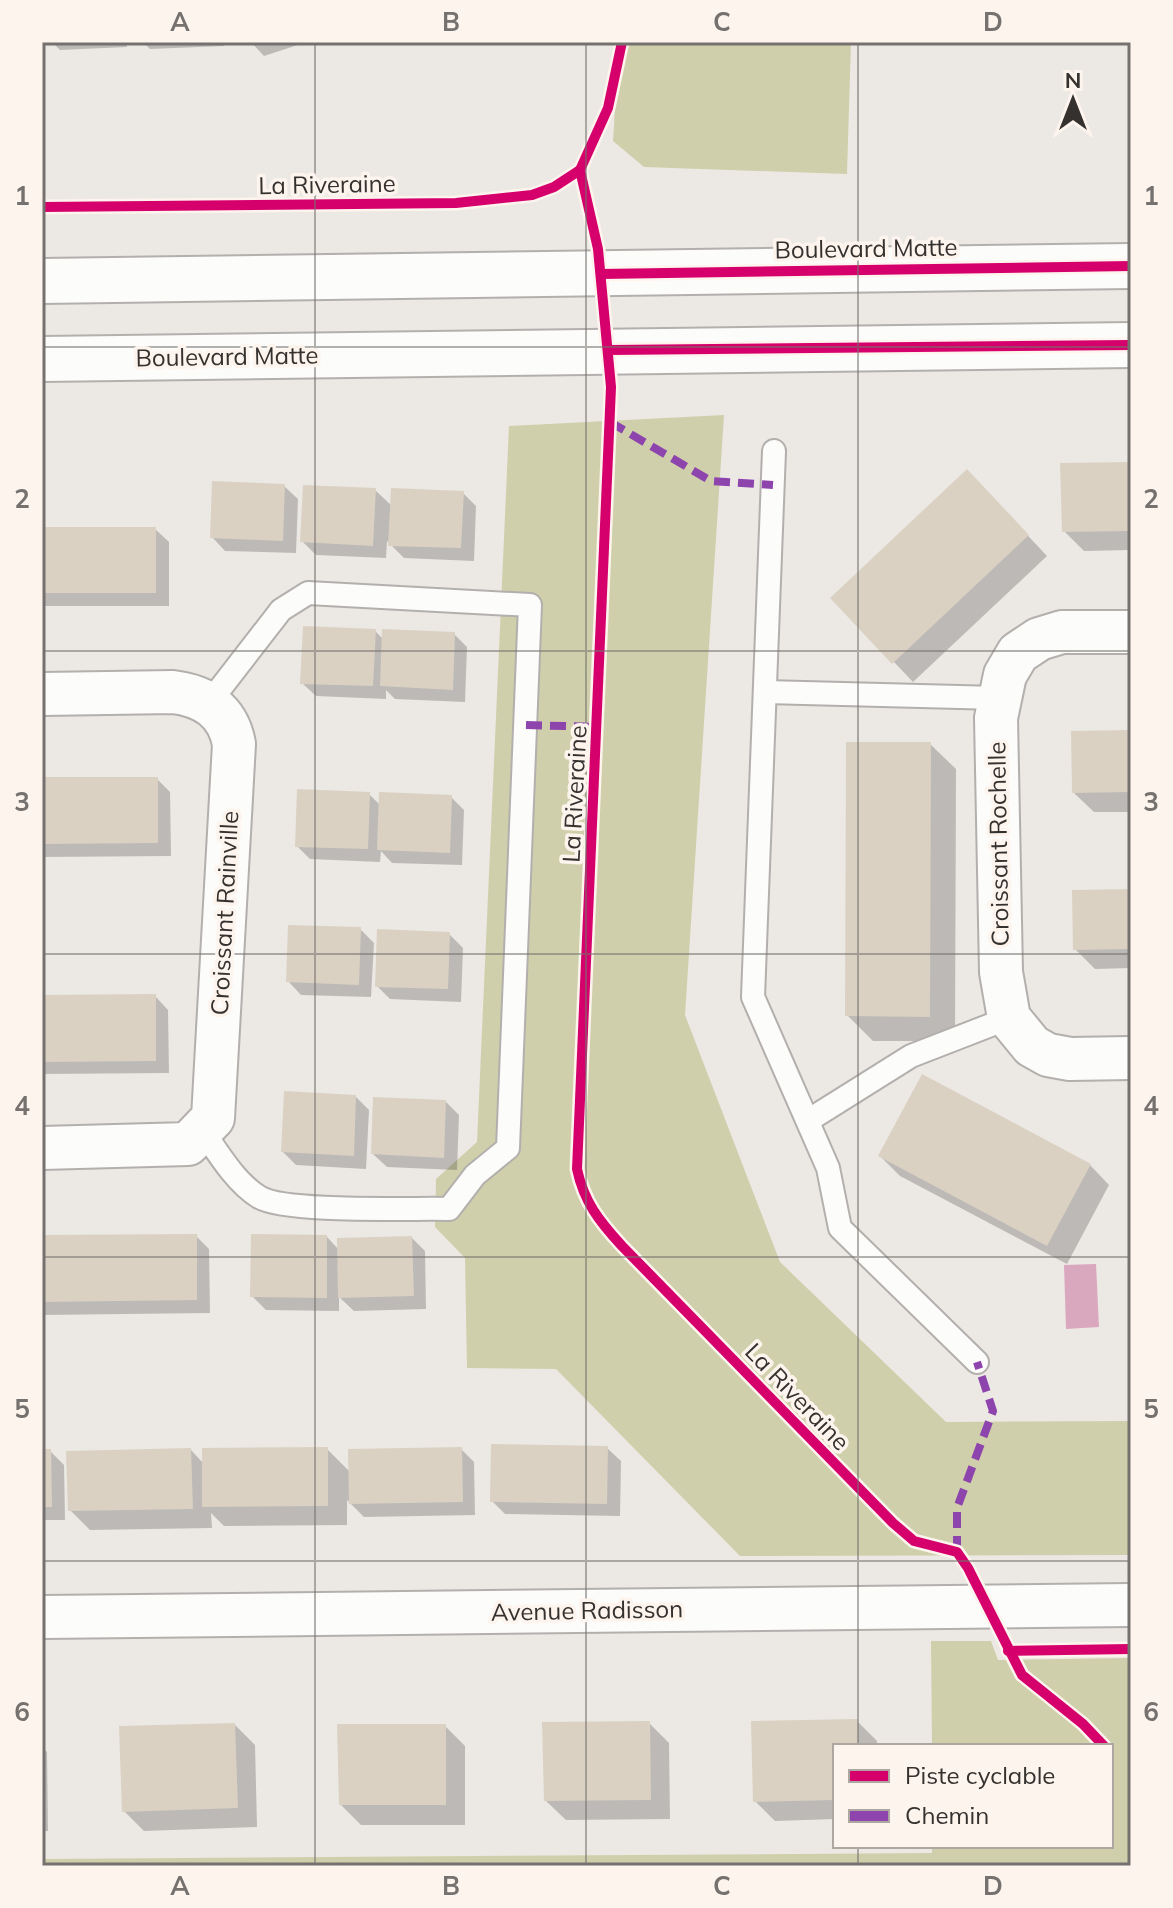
<svg xmlns="http://www.w3.org/2000/svg" width="1173" height="1908" viewBox="0 0 1173 1908" font-family="Mulish,sans-serif">
  <style>
    .green { fill: #cfd0ab }
    .water { fill: #daa8be }
    .shadow { fill: #0003 }
    .building { fill: #dad1c3 }
    .lines { fill: none; stroke-linecap: round; stroke-linejoin: round }
    .lane-casing { stroke: #b3afad; stroke-width: 26 }
    .street-casing { stroke: #b3afad; stroke-width: 46 }
    .secondary-casing { stroke: #b3afad; stroke-width: 48 }
    .lane { stroke: #fcfcfb; stroke-width: 22 }
    .street { stroke: #fcfcfb; stroke-width: 42 }
    .secondary { stroke: #fcfcfb; stroke-width: 44 }
    .quiet { stroke: #8e44ad; stroke-width: 8; stroke-dasharray: 16 8; stroke-linecap: butt }
    .cycleway-casing { stroke: #fef4ee; stroke-width: 15 }
    .cycleway { stroke: #d6006c; stroke-width: 10 }
    .grid { fill: none; stroke: #74716e; stroke-width: 2; stroke-opacity: 0.55 }
    .labels { text-anchor: middle; stroke-width: 7; stroke-linejoin: round; paint-order: stroke }
    .street-label { font-size: 24px; fill: #34312e; stroke: #fef4ee }
    .neatline { fill: none; stroke: #74716e; stroke-width: 3 }
    .grid-label { font-size: 26px; text-anchor: middle; font-weight: bold; fill: #74716e }
  </style>
  <rect width="100%" height="100%" fill="#ece8e4"/>
  <g class="green">
    <polygon points="619,42 851,42 847,174 644,167 613,141"/>
    <polygon points="724,415 685,1015 780,1262 946,1422 1131,1421 1131,1555 740,1556 556,1369 467,1368 465,1258 435,1227 436,1179 477,1142 509,426"/>
    <polygon points="931,1641 991,1641 998,1660 1131,1658 1131,1866 42,1866 42,1859 932,1853 932,1846 1111,1846 1111,1746 932,1746"/>
  </g>
  <polygon class="water" points="1096,1264 1099,1327 1066,1329 1064,1265"/>
  <g class="shadow">
    <polygon points="52,42 126,42 127,47 60,50"/>
    <polygon points="143,42 224,42 224,46 150,49"/>
    <polygon points="251,42 307,42 264,56"/>
    <polygon points="1131,464 1131,550 1084,551 1064,531"/>
    <polygon points="284,486 298,499 296,553 225,551 212,537"/>
    <polygon points="375,490 392,506 463,493 476,506 474,561 404,558 387,541 386,558 316,555 302,541"/>
    <polygon points="987,492 1047,556 913,682 833,598"/>
    <polygon points="42,529 155,529 169,542 169,606 42,606"/>
    <polygon points="375,631 383,639 454,634 467,647 465,702 395,699 386,690 386,699 316,696 302,683"/>
    <polygon points="1131,732 1131,812 1094,812 1074,793"/>
    <polygon points="930,744 956,769 955,1041 873,1041 847,1015"/>
    <polygon points="42,779 157,779 170,792 171,856 42,857"/>
    <polygon points="369,794 380,805 451,797 464,810 462,865 392,863 381,851 380,862 310,859 297,846"/>
    <polygon points="1131,891 1131,968 1095,969 1075,949"/>
    <polygon points="360,929 374,943 371,997 301,995 288,981"/>
    <polygon points="449,934 463,948 461,1002 390,999 377,986"/>
    <polygon points="155,996 168,1010 169,1073 42,1074 42,997"/>
    <polygon points="356,1097 369,1110 366,1169 296,1165 283,1152"/>
    <polygon points="446,1102 459,1115 457,1170 387,1167 373,1154"/>
    <polygon points="880,1156 1090,1165 1109,1185 1067,1264 900,1176"/>
    <polygon points="196,1236 209,1249 210,1313 42,1315 42,1237"/>
    <polygon points="327,1237 339,1250 412,1238 425,1251 426,1309 354,1311 339,1297 339,1311 266,1310 252,1296"/>
    <polygon points="607,1448 621,1461 620,1516 505,1514 492,1501"/>
    <polygon points="327,1449 350,1472 461,1449 474,1462 475,1515 364,1517 347,1500 347,1525 224,1526 211,1513 212,1528 90,1530 70,1510 191,1450 204,1464"/>
    <polygon points="42,1451 50,1451 64,1465 65,1520 42,1520"/>
    <polygon points="857,1721 877,1741 877,1746 835,1746 835,1819 775,1821 755,1801"/>
    <polygon points="649,1723 669,1743 670,1819 566,1820 546,1801"/>
    <polygon points="235,1725 255,1745 257,1827 144,1831 124,1811"/>
    <polygon points="445,1726 465,1746 465,1825 361,1825 341,1805"/>
    <polygon points="42,1747 47,1752 48,1831 42,1831"/>
  </g>
  <g class="building">
    <polygon points="1131,462 1131,531 1062,532 1060,463"/>
    <polygon points="967,469 1029,535 892,664 830,598"/>
    <polygon points="212,481 285,484 283,541 210,538"/>
    <polygon points="303,485 376,488 373,546 300,542"/>
    <polygon points="391,488 464,491 461,548 388,546"/>
    <rect x="42" y="527" width="114" height="66"/>
    <polygon points="303,626 376,629 373,686 300,684"/>
    <polygon points="382,629 455,632 453,690 380,686"/>
    <polygon points="1131,730 1131,792 1072,793 1071,731"/>
    <polygon points="846,742 931,742 930,1017 845,1016"/>
    <polygon points="42,777 158,777 158,843 42,844"/>
    <polygon points="297,789 370,792 368,849 295,847"/>
    <polygon points="379,792 452,795 450,853 377,850"/>
    <polygon points="1131,889 1131,949 1073,950 1072,890"/>
    <polygon points="288,925 361,927 359,985 286,982"/>
    <polygon points="377,929 450,932 448,989 375,987"/>
    <polygon points="156,994 156,1061 42,1062 42,995"/>
    <polygon points="922,1074 1091,1164 1047,1246 878,1156"/>
    <polygon points="284,1091 356,1095 354,1156 281,1152"/>
    <polygon points="373,1097 446,1100 444,1158 371,1154"/>
    <rect x="1128" y="1156" width="3" height="39"/>
    <polygon points="197,1234 197,1300 42,1302 42,1235"/>
    <polygon points="251,1234 327,1235 327,1298 250,1297"/>
    <polygon points="412,1236 414,1296 338,1298 337,1238"/>
    <polygon points="491,1444 608,1446 607,1504 490,1502"/>
    <polygon points="328,1447 328,1506 202,1507 202,1448"/>
    <polygon points="462,1447 463,1502 349,1504 348,1449"/>
    <polygon points="191,1448 193,1509 68,1511 66,1451"/>
    <polygon points="42,1449 51,1449 52,1507 42,1507"/>
    <polygon points="858,1719 858,1746 835,1746 835,1800 753,1802 751,1721"/>
    <polygon points="650,1721 651,1800 544,1801 542,1722"/>
    <polygon points="235,1723 238,1808 122,1812 119,1726"/>
    <polygon points="337,1724 446,1724 446,1805 339,1805"/>
  </g>
  <g class="lines">
    <g class="lane-casing">
      <g id="lane">
        <polyline points="774,451 753,997 828,1168 840,1228 977,1362"/>
        <polyline points="765,692 998,698"/>
        <polyline points="809,1120 911,1056 1009,1018"/>
        <path d="M203,1131C218,1153 236,1183 259,1197C284,1213 413,1208 449,1209L475,1175L508,1148L530,605L308,593L281,610L209,703"/>
      </g>
    </g>
    <g class="street-casing">
      <g id="street">
        <polyline points="1131,632 1062,632 1039,639 1018,653 1005,675 996,718 1001,972 1009,1018 1032,1046 1048,1055 1070,1059 1131,1058"/>
        <path d="M42,694L173,692C205,696 228,711 234,744L213,1118L188,1144L42,1148"/>
        <polyline points="42,1617 1131,1605"/>
      </g>
    </g>
    <g class="secondary-casing">
      <g id="secondary">
        <polyline points="42,281 1131,266"/>
        <polyline points="42,359 1131,345"/>
      </g>
    </g>
    <use href="#lane" class="lane"/>
    <use href="#street" class="street"/>
    <use href="#secondary" class="secondary"/>
    <g class="quiet">
      <polyline points="610,422 711,481 773,485"/>
      <polyline points="526,725 598,727"/>
      <polyline points="957,1552 957,1508 993,1411 977,1362"/>
    </g>
    <g class="cycleway-casing">
      <g id="cycleway">
        <path d="M580,170L598,249L611,387L577,1169C584,1202 599,1221 622,1246L893,1523L914,1541L957,1552L968,1568L1022,1675L1083,1724L1104,1746"/>
        <polyline points="580,170 608,108 622,42"/>
        <polyline points="42,207 456,203 532,195 554,187 580,170"/>
        <polyline points="601,274 1131,266"/>
        <polyline points="609,350 1131,345"/>
        <polyline points="1008,1651 1131,1649"/>
      </g>
    </g>
    <use href="#cycleway" class="cycleway"/>
  </g>
  <path class="grid" d="M315,42V1866M586,42V1866M858,42V1746M42,347H1131M42,651H1131M42,954H1131M42,1257H1131M42,1561H1131M858,1846V1866"/>
  <g class="labels">
    <g class="street-label">
      <text transform="translate(327 185) rotate(-1)" y="8">La Riveraine</text>
      <text transform="translate(866 249) rotate(-1)" y="8">Boulevard Matte</text>
      <text transform="translate(227 357) rotate(-1)" y="8">Boulevard Matte</text>
      <text transform="translate(575 794) rotate(-87)" y="8">La Riveraine</text>
      <text transform="translate(999 844) rotate(-91)" y="8">Croissant Rochelle</text>
      <text transform="translate(225 913) rotate(-87)" y="8">Croissant Rainville</text>
      <text transform="translate(797 1397) rotate(46)" y="8">La Riveraine</text>
      <text transform="translate(587 1611) rotate(-1)" y="8">Avenue Radisson</text>
    </g>
  </g>
  <rect width="1173" height="1908" fill="none" stroke="#fef4ee" stroke-width="88"/>
  <rect x="833" y="1744" width="280" height="104" fill="#fef4ee" stroke="#ada6a1" stroke-width="2"/>
  <rect x="849" y="1770" width="40" height="12" fill="#d6006c" stroke="#ada6a1" stroke-width="2"/>
  <text x="905" y="1784" font-size="24" fill="#34312e">Piste cyclable</text>
  <rect x="849" y="1810" width="40" height="12" fill="#8e44ad" stroke="#ada6a1" stroke-width="2"/>
  <text x="905" y="1824" font-size="24" fill="#34312e">Chemin</text>
  <g transform="translate(1073 100)" stroke="#fef4ee" stroke-width="6" paint-order="stroke">
  <path d="M0-6L14 30L0 20L-14 30Z" fill="#34312e"/>
  <text y="-12" font-size="22" font-weight="bold" text-anchor="middle" fill="#34312e">N</text>
  </g>
  <rect x="44" y="44" width="1085" height="1820" class="neatline"/>
  <g class="grid-label">
    <text x="180" y="31">A</text>
    <text x="451" y="31">B</text>
    <text x="722" y="31">C</text>
    <text x="993" y="31">D</text>
    <text x="22" y="205">1</text>
    <text x="1151" y="205">1</text>
    <text x="22" y="508">2</text>
    <text x="1151" y="508">2</text>
    <text x="22" y="811">3</text>
    <text x="1151" y="811">3</text>
    <text x="22" y="1115">4</text>
    <text x="1151" y="1115">4</text>
    <text x="22" y="1418">5</text>
    <text x="1151" y="1418">5</text>
    <text x="22" y="1721">6</text>
    <text x="1151" y="1721">6</text>
    <text x="180" y="1895">A</text>
    <text x="451" y="1895">B</text>
    <text x="722" y="1895">C</text>
    <text x="993" y="1895">D</text>
  </g>
</svg>
